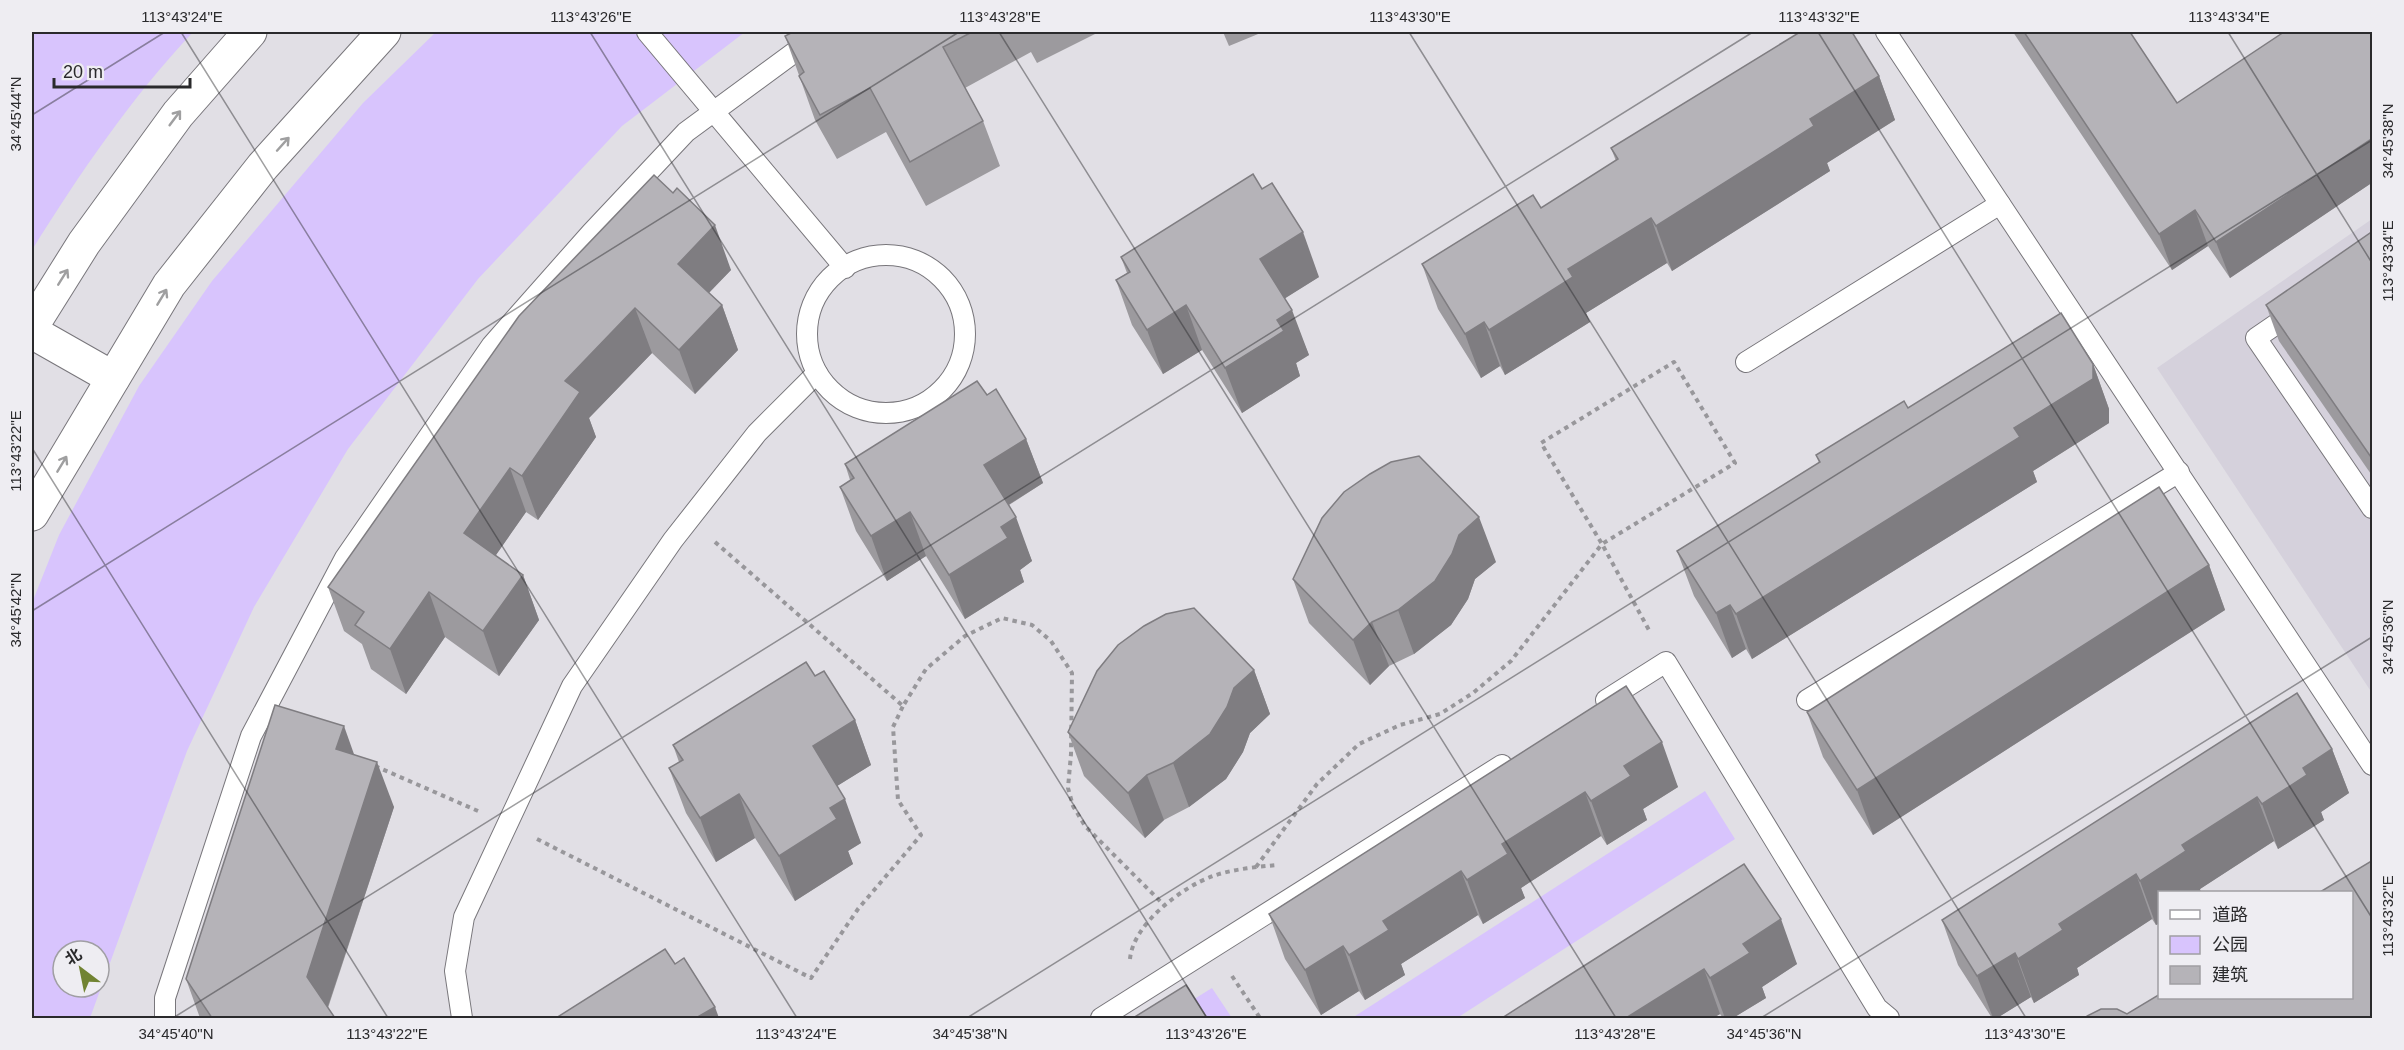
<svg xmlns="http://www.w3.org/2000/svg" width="2404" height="1050" viewBox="0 0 2404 1050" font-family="Arial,'Noto Sans SC',sans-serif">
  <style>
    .built { fill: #d5d1dc }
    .green { fill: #d8c4fd; fill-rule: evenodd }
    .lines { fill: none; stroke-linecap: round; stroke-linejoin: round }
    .service-casing { stroke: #78767b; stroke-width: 22 }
    .minor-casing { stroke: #78767b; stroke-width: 35 }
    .tertiary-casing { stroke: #78767b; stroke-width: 35 }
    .trunk-casing { stroke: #78767b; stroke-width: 35 }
    .path { stroke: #98979b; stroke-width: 4; stroke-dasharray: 4.5 4.5; stroke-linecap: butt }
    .service { stroke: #fff; stroke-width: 20 }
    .minor { stroke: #fff; stroke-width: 33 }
    .tertiary { stroke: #fff; stroke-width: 33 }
    .trunk { stroke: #fff; stroke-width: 33 }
    .wall { fill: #9c9a9e }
    .shaded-wall { fill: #7f7d81 }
    .building { fill: #b5b3b8; stroke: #7f7d81; stroke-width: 1.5 }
    .oneway { stroke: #9f9fa0 }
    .ticks { fill: none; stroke: #2a2a2c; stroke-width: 1.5; stroke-opacity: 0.45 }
    .neatline { fill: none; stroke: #2a2a2c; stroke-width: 2 }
    .ticks-label { font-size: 15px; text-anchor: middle; fill: #2a2a2c }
  </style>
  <rect width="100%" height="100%" fill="#e1dfe5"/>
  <polygon class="built" points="2372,219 2372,693 2157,368"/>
  <g class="green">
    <path d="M32,32H193C131,98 80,173 32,250Z"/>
    <path d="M436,32H745L622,126L478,279L348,449L254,607L187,751L90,1018H32V603L59,535L139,386L212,281L363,103ZM63,951H99V987H63Z"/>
    <polygon points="1705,791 1735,839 1457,1018 1352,1018"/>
    <polygon points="1212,988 1232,1018 1202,1018 1191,1001"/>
  </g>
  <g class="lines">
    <g class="service-casing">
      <g id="service">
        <polyline points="647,32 845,268"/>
        <polyline points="1886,32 2372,765"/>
        <circle cx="886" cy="334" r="79"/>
        <polyline points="2294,312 2256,338 2372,508"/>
        <polyline points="1746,362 2000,204"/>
        <polyline points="1606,700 1666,662 1877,1008 1889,1018"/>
        <polyline points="1807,700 2179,472"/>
        <polyline points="165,1018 165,998 251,736 345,558 492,345 591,233 686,132 822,32"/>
        <polyline points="462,1018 455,971 464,917 572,686 673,540 757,433 817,373"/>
        <polyline points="1101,1018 1502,765"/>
      </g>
    </g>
    <g class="minor-casing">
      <polyline id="minor" points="32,332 113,378"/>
    </g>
    <g class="tertiary-casing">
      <polyline id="tertiary" points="32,514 169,285 263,166 384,32"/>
    </g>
    <g class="trunk-casing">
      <polyline id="trunk" points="32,326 84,243 178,114 250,32"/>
    </g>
    <g class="path">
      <polyline points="715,542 903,706 926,669 965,636 1002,618 1032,625 1051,641 1072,673 1071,754 1068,788 1073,806 1085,826 1165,906"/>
      <polyline points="375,766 478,811"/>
      <polyline points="537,839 811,978 858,909 921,835 898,800 893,727 903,706"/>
      <polyline points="1256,867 1317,784 1359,744 1400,725 1440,714 1473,693 1511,661 1602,544 1541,443 1674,362 1735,463 1602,544 1650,632"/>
      <path d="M1130,959C1133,924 1182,887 1213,876C1233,869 1256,867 1277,865"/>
      <polyline points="1232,976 1260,1018"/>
    </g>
    <use href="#service" class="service"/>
    <use href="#minor" class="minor"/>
    <use href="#tertiary" class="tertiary"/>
    <use href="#trunk" class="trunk"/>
  </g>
  <g class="wall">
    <polygon points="793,32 1099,32 1037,63 1031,52 965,88 983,121 1000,166 926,206 886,132 837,159 815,120 785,36"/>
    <polygon points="1223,32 1263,32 1229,46"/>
    <polygon points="2013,32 2130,32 2177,103 2373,32 2373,182 2230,278 2208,246 2172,270"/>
    <polygon points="1879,76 1895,120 1827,163 1830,171 1672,271 1667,263 1586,313 1590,322 1505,375 1500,366 1481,378 1438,309 1422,264 1541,208 1616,161 1611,148"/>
    <polygon points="654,175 731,270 709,293 722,305 738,350 695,394 652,353 589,418 596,437 538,520 526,512 495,556 523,575 539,620 499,676 445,637 406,694 371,669 362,644 344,631 328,587"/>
    <polygon points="2373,231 2373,477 2279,341 2266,305"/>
    <polygon points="1121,257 1319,277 1285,298 1309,355 1296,363 1300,376 1242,413 1202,350 1163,374 1132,325 1116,280 1127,273"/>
    <polygon points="2093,364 2109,409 2109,423 2033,471 2037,482 1752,659 1746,649 1732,658 1694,596 1677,551 1819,463 1816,455 1908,408"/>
    <polygon points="987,395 1026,439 1043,483 1009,505 1032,561 1020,570 1024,582 965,619 926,556 887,581 856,531 840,487 850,480 845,464"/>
    <polygon points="1496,562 1475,579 1468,599 1451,625 1414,654 1389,666 1370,685 1309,623 1293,579"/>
    <polygon points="2209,565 2225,610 1873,835 1823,757 1807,712"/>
    <polygon points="1254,670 1270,714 1250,733 1243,752 1226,779 1189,807 1164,820 1145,838 1084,776 1068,732"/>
    <polygon points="815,676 855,720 871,765 837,786 861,843 848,851 853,864 795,901 755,838 716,862 686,813 669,768 679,762 673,745"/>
    <polygon points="1626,686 1678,787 1643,809 1647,820 1607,845 1601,836 1521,888 1525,898 1483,924 1478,915 1401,964 1405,975 1365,1000 1359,991 1321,1015 1285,959 1269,914"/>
    <polygon points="2332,749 2349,793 2321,812 2324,820 2278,849 2274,841 2200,889 2160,892 2160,923 2156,925 2152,919 2077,968 2079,975 2034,1003 2031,997 1997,1018 1992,1018 1958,965 1942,920"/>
    <polygon points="354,754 394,807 328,1008 335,1018 200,1018 186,979"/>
    <polygon points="1744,864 1797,964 1762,987 1766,998 1733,1018 1723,1018 1720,1014 1713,1018 1502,1018"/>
  </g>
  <g class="shaded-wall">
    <polygon points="1879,76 1895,120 1827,163 1830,171 1672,271 1656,226 1810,119"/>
    <polygon points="2373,138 2373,182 2230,278 2216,242"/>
    <polygon points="2195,210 2208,246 2172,270 2159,234"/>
    <polygon points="1651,218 1667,263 1586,313 1590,322 1505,375 1489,330 1568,269"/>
    <polygon points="715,225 731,270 694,308 678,264"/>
    <polygon points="1303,232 1319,277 1276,304 1260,259"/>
    <polygon points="722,305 738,350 695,394 679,350"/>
    <polygon points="1186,305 1202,350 1163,374 1147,330"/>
    <polygon points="635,308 652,353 589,418 596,437 538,520 522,476 565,381"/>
    <polygon points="1292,310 1309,355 1296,363 1300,376 1242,413 1225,368 1277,320"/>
    <polygon points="1484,322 1500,366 1481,378 1465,334"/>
    <polygon points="2093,364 2109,409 2109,423 2033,471 2037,482 1752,659 1736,614 2014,428"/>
    <polygon points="1026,439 1043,483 1000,510 984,465"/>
    <polygon points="510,468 526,512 480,578 464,533"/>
    <polygon points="910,512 926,556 887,581 871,536"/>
    <polygon points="1016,517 1032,561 1020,570 1024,582 965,619 949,575 1001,527"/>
    <polygon points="1479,517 1496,562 1475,579 1468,599 1451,625 1414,654 1398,610 1459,535"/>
    <polygon points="2209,565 2225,610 1873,835 1857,790"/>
    <polygon points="523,575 539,620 499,676 483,631"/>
    <polygon points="429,592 445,637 406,694 390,649"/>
    <polygon points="1730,605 1746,649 1732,658 1716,613"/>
    <polygon points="1372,622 1389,666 1370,685 1353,640"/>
    <polygon points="1254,670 1270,714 1250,733 1243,752 1226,779 1189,807 1173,763 1234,688"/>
    <polygon points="855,720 871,765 829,791 813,746"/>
    <polygon points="344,726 360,771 336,749"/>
    <polygon points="1662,742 1678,787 1643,809 1647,820 1607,845 1591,801 1624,766"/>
    <polygon points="2332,749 2349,793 2321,812 2324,820 2278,849 2262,804 2303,768"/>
    <polygon points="377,762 394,807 324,1018 307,977"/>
    <polygon points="1147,775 1164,820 1145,838 1128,793"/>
    <polygon points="1585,792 1601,836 1521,888 1525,898 1483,924 1467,880 1502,844"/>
    <polygon points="739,794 755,838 716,862 700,818"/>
    <polygon points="2257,797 2274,841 2200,889 2201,892 2160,892 2160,923 2156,925 2140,881 2182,845"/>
    <polygon points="845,799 861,843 848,851 853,864 795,901 779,856 830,808"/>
    <polygon points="1461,871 1478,915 1401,964 1405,975 1365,1000 1349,955 1383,921"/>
    <polygon points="2136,874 2152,919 2077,968 2079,975 2034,1003 2018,959 2059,924"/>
    <polygon points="1781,919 1797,964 1762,987 1766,998 1733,1018 1725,1018 1710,978 1743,944"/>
    <polygon points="1343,946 1359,991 1321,1015 1305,970"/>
    <polygon points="2015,953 2031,997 1997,1018 1993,1018 1977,976"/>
    <polygon points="1704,969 1720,1014 1713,1018 1626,1018"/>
    <polygon points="715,1007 719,1018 696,1018"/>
  </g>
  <g class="building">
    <polygon points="793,32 972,32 943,47 983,121 910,162 870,88 820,115 799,76 804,72 785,36"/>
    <polygon points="1800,32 1852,32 1879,76 1810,119 1814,126 1656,226 1651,218 1568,269 1573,277 1489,330 1484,322 1465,334 1422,264 1533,195 1541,208 1618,159 1611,148"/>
    <polygon points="2024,32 2130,32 2177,103 2284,32 2373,32 2373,138 2216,242 2195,210 2159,234"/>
    <polygon points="1253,174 1262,189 1272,183 1303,232 1260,259 1292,310 1277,320 1284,331 1225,368 1186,305 1147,330 1116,280 1130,272 1121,257"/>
    <polygon points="654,175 673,193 677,188 715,225 678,264 722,305 679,350 635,308 565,381 580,392 522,476 510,468 464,533 523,575 483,631 429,592 390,649 355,625 364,612 328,587 519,316"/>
    <polygon points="2373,231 2373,460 2266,305"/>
    <polygon points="2061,313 2093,364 2093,379 2014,428 2020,437 1736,614 1730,605 1716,613 1677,551 1820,462 1816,455 1904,401 1908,408"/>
    <polygon points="977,381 987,395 996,389 1026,439 984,465 1016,517 1001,527 1008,538 949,575 910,512 871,536 840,487 854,478 845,464"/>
    <polygon points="1419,456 1479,517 1459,535 1452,554 1435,581 1398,610 1372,622 1353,640 1293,579 1322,518 1344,492 1370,474 1391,462"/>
    <polygon points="2159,487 2209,565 1857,790 1807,712"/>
    <polygon points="1194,608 1254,670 1234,688 1227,707 1210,734 1173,763 1147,775 1128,793 1068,732 1097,671 1118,645 1144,626 1166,614"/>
    <polygon points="806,662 815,676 824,671 855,720 813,746 845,799 830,808 837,819 779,856 739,794 700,818 669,768 683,760 673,745"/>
    <polygon points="1626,686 1662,742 1624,766 1631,776 1591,801 1585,792 1502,844 1508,854 1467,880 1461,871 1383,921 1389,930 1349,955 1343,946 1305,970 1269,914"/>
    <polygon points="2297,693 2332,749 2303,768 2307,775 2262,804 2257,797 2182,845 2186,851 2140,881 2136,874 2059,924 2063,930 2018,959 2015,953 1977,976 1942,920"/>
    <polygon points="275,705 344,726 336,749 377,762 307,977 335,1018 212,1018 186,979"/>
    <polygon points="2373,860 2373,1018 2086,1018 2087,1016 2101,1009 2117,1009 2127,1014 2160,994 2160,998 2352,998 2352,892 2320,892"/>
    <polygon points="1744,864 1781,919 1743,944 1750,953 1710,978 1704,969 1626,1018 1502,1018"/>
    <polygon points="665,949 675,964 684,958 715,1007 696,1018 556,1018"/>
    <polygon points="1186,985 1207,1018 1133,1018"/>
  </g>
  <defs><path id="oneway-shaft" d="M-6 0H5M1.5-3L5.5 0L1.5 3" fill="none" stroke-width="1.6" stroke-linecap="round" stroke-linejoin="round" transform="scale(1.5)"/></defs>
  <g class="oneway">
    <use href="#oneway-shaft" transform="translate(175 118) rotate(-53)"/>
    <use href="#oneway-shaft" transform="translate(283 144) rotate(-48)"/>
    <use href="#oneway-shaft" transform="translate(63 277) rotate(-58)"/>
    <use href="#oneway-shaft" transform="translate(162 297) rotate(-59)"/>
    <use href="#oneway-shaft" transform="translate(62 464) rotate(-59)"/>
  </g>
  <path class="ticks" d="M181,32L797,1018M590,32L1207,1018M999,32L1616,1018M1409,32L2026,1018M1818,32L2372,918M2228,32L2372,263M32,115L165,32M32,448L388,1018M32,611L959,32M173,1018L1753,32M967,1018L2372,140M1761,1018L2372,637"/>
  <rect width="2404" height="1050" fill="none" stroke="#eeedf2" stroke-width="66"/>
  <rect x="2158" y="891" width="195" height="108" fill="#eeedf2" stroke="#a09fa3" stroke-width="1.5"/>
  <rect x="2170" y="910" width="30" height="9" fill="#ffffff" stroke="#a09fa3" stroke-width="1.5"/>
  <text x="2212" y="921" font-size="18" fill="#2a2a2c">道路</text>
  <rect x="2170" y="936" width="30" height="18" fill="#d8c4fd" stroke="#a09fa3" stroke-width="1.5"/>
  <text x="2212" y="951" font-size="18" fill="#2a2a2c">公园</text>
  <rect x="2170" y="966" width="30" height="18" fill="#b5b3b8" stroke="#a09fa3" stroke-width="1.5"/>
  <text x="2212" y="981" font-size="18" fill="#2a2a2c">建筑</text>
  <g transform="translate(81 969) rotate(328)"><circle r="28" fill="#eeedf2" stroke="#a09fa3" stroke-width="1.5"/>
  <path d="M0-4.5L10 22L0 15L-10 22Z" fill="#718332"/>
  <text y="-9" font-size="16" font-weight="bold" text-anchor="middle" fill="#2a2a2c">北</text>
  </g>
  <path d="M54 78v9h136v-9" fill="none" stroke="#2a2a2c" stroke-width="3"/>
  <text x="63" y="78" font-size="18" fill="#2a2a2c" stroke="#eeedf2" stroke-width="4.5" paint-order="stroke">20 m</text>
  <rect x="33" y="33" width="2338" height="984" class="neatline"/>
  <g class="ticks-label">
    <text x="182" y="22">113°43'24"E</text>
    <text x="591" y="22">113°43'26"E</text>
    <text x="1000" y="22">113°43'28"E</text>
    <text x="1410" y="22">113°43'30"E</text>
    <text x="1819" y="22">113°43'32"E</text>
    <text x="2229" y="22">113°43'34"E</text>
    <text transform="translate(16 114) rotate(-90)" y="5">34°45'44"N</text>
    <text transform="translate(2388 141) rotate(-90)" y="5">34°45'38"N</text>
    <text transform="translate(2388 261) rotate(-90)" y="5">113°43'34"E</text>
    <text transform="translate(16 451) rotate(-90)" y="5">113°43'22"E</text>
    <text transform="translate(16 610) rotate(-90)" y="5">34°45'42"N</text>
    <text transform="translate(2388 637) rotate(-90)" y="5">34°45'36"N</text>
    <text transform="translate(2388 916) rotate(-90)" y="5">113°43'32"E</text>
    <text x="176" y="1039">34°45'40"N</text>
    <text x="387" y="1039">113°43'22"E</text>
    <text x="796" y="1039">113°43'24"E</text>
    <text x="970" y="1039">34°45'38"N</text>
    <text x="1206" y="1039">113°43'26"E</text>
    <text x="1615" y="1039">113°43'28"E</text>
    <text x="1764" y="1039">34°45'36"N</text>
    <text x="2025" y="1039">113°43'30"E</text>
  </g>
</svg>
